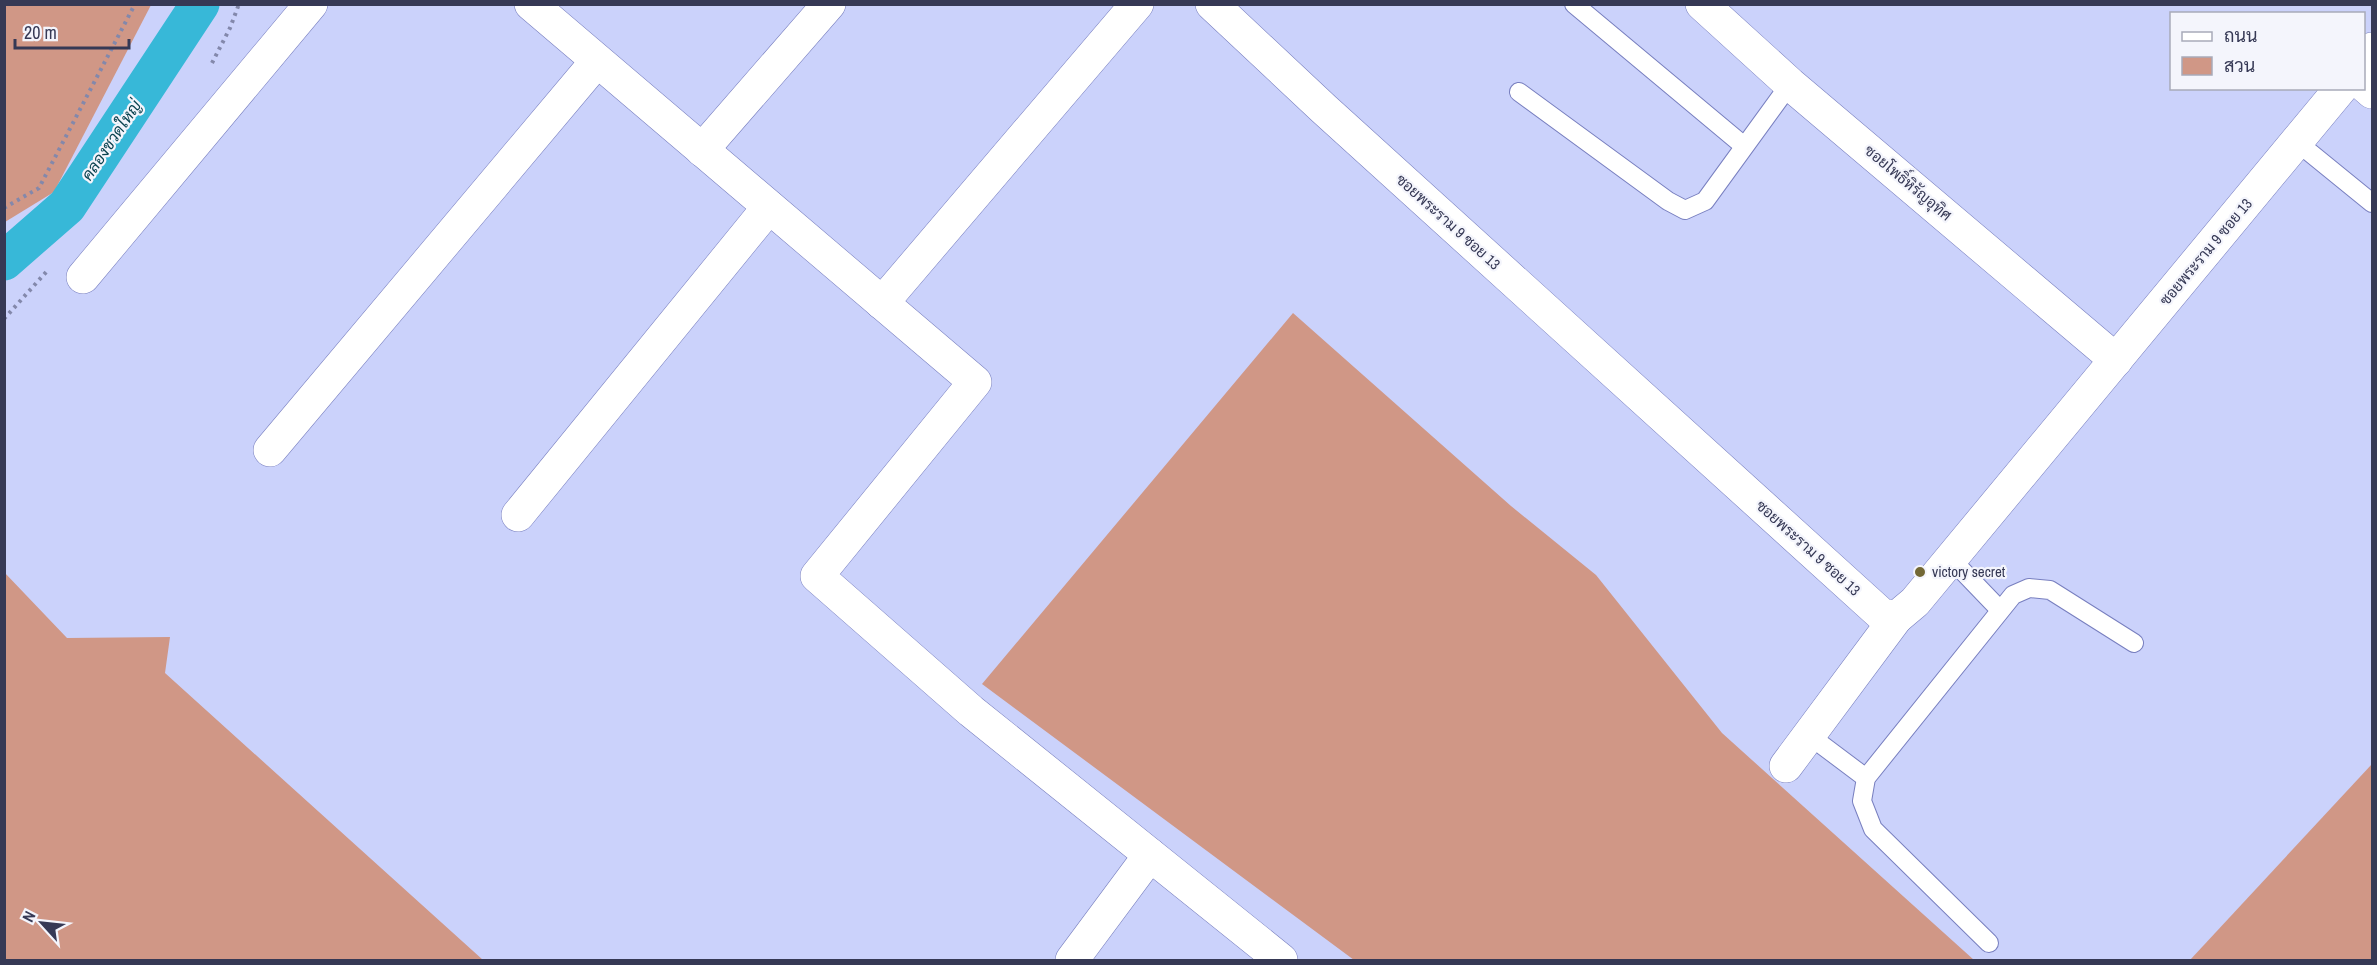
<svg xmlns="http://www.w3.org/2000/svg" width="2377" height="965" viewBox="0 0 2377 965" font-family="'Archivo Narrow',Sarabun,sans-serif">
  <style>
    .green { fill: #d09786 }
    .lines { fill: none; stroke-linecap: round; stroke-linejoin: round }
    .canal { stroke: #37b8d8; stroke-width: 39 }
    .service-casing { stroke: #787fbf; stroke-width: 20 }
    .minor-casing { stroke: #787fbf; stroke-width: 34 }
    .path { stroke: #8388ab; stroke-width: 4; stroke-dasharray: 3 4.5; stroke-linecap: butt }
    .service { stroke: #fff; stroke-width: 18 }
    .minor { stroke: #fff; stroke-width: 33 }
    .poi-dot { fill: #736835; stroke: #f4f5fc; stroke-width: 2 }
    .labels { text-anchor: middle; stroke-width: 4.5; stroke-linejoin: round; paint-order: stroke }
    .street-label { font-size: 15px; fill: #363955; stroke: #f4f5fc }
    .poi-label { font-size: 15px; fill: #363955; stroke: #f4f5fc; text-anchor: start }
    .water-label { font-size: 16px; font-style: italic; fill: #0c4451; stroke: #f4f5fc }
  </style>
  <rect width="100%" height="100%" fill="#cbd2fb"/>
  <g class="green">
    <polygon points="5,4 151,5 54,192 5,222"/>
    <polygon points="1293,313 1511,506 1596,575 1722,733 1974,960 1354,960 982,684"/>
    <polygon points="4,572 67,638 170,637 165,673 483,960 5,960"/>
    <polygon points="2372,764 2372,960 2190,960"/>
  </g>
  <g class="lines">
    <polyline class="canal" points="4,261 67,206 200,4"/>
    <g class="service-casing">
      <g id="service">
        <polyline points="1574,4 1744,146"/>
        <polyline points="1519,92 1668,201 1685,210 1705,201 1790,84"/>
        <polyline points="2297,142 2372,203"/>
        <polyline points="1951,559 2000,610"/>
        <polyline points="1810,736 1866,778"/>
        <polyline points="1989,943 1873,829 1862,801 1866,778 2013,595 2029,588 2050,590 2134,643"/>
      </g>
    </g>
    <g class="minor-casing">
      <g id="minor">
        <polyline points="531,4 975,382 817,576 971,711 1281,960"/>
        <polyline points="1212,4 1324,109 1882,615 1896,618 1915,602 2341,88"/>
        <polyline points="1702,4 1790,84 2116,360"/>
        <polyline points="2364,61 2372,49"/>
        <polyline points="2364,85 2372,92"/>
        <polyline points="702,150 829,4"/>
        <polyline points="83,277 311,4"/>
        <polyline points="882,303 1137,4"/>
        <polyline points="270,450 597,61"/>
        <polyline points="518,515 769,207"/>
        <polyline points="1786,766 1896,618"/>
        <polyline points="1072,960 1150,855"/>
      </g>
    </g>
    <g class="path">
      <polyline points="212,63 230,28 239,4"/>
      <polyline points="4,208 39,188 135,4"/>
      <polyline points="4,319 48,270"/>
    </g>
    <use href="#service" class="service"/>
    <use href="#minor" class="minor"/>
  </g>
  <circle class="poi-dot" cx="1920" cy="572" r="6"/>
  <g class="labels">
    <g class="street-label">
      <text transform="translate(1908 183) rotate(40)" y="5">ซอยโพธิ์หิรัญอุทิศ</text>
      <text transform="translate(1448 222) rotate(42)" y="5">ซอยพระราม 9 ซอย 13</text>
      <text transform="translate(2206 252) rotate(-50)" y="5">ซอยพระราม 9 ซอย 13</text>
      <text transform="translate(1808 548) rotate(42)" y="5">ซอยพระราม 9 ซอย 13</text>
    </g>
    <g class="poi-label">
      <text x="1932" y="577">victory secret</text>
    </g>
    <g class="water-label">
      <text transform="translate(111 140) rotate(-56)" y="6">คลองชวดใหญ่</text>
    </g>
  </g>
  <rect width="2377" height="965" fill="none" stroke="#363955" stroke-width="12"/>
  <rect x="2170" y="12" width="195" height="78" fill="#f4f5fc" stroke="#a8aab9" stroke-width="1.5"/>
  <rect x="2182" y="32" width="30" height="9" fill="#ffffff" stroke="#a8aab9" stroke-width="1.5"/>
  <text x="2224" y="42" font-size="18" fill="#363955">ถนน</text>
  <rect x="2182" y="57" width="30" height="18" fill="#d09786" stroke="#a8aab9" stroke-width="1.5"/>
  <text x="2224" y="72" font-size="18" fill="#363955">สวน</text>
  <g transform="translate(42 923) rotate(297)" stroke="#f4f5fc" stroke-width="4.5" paint-order="stroke">
  <path d="M0-4.5L10 22L0 15L-10 22Z" fill="#363955"/>
  <text y="-9" font-size="16" font-weight="bold" text-anchor="middle" fill="#363955">N</text>
  </g>
  <path d="M15 39v9h114v-9" fill="none" stroke="#363955" stroke-width="3"/>
  <text x="24" y="39" font-size="18" fill="#363955" stroke="#f4f5fc" stroke-width="4.5" paint-order="stroke">20 m</text>
</svg>
